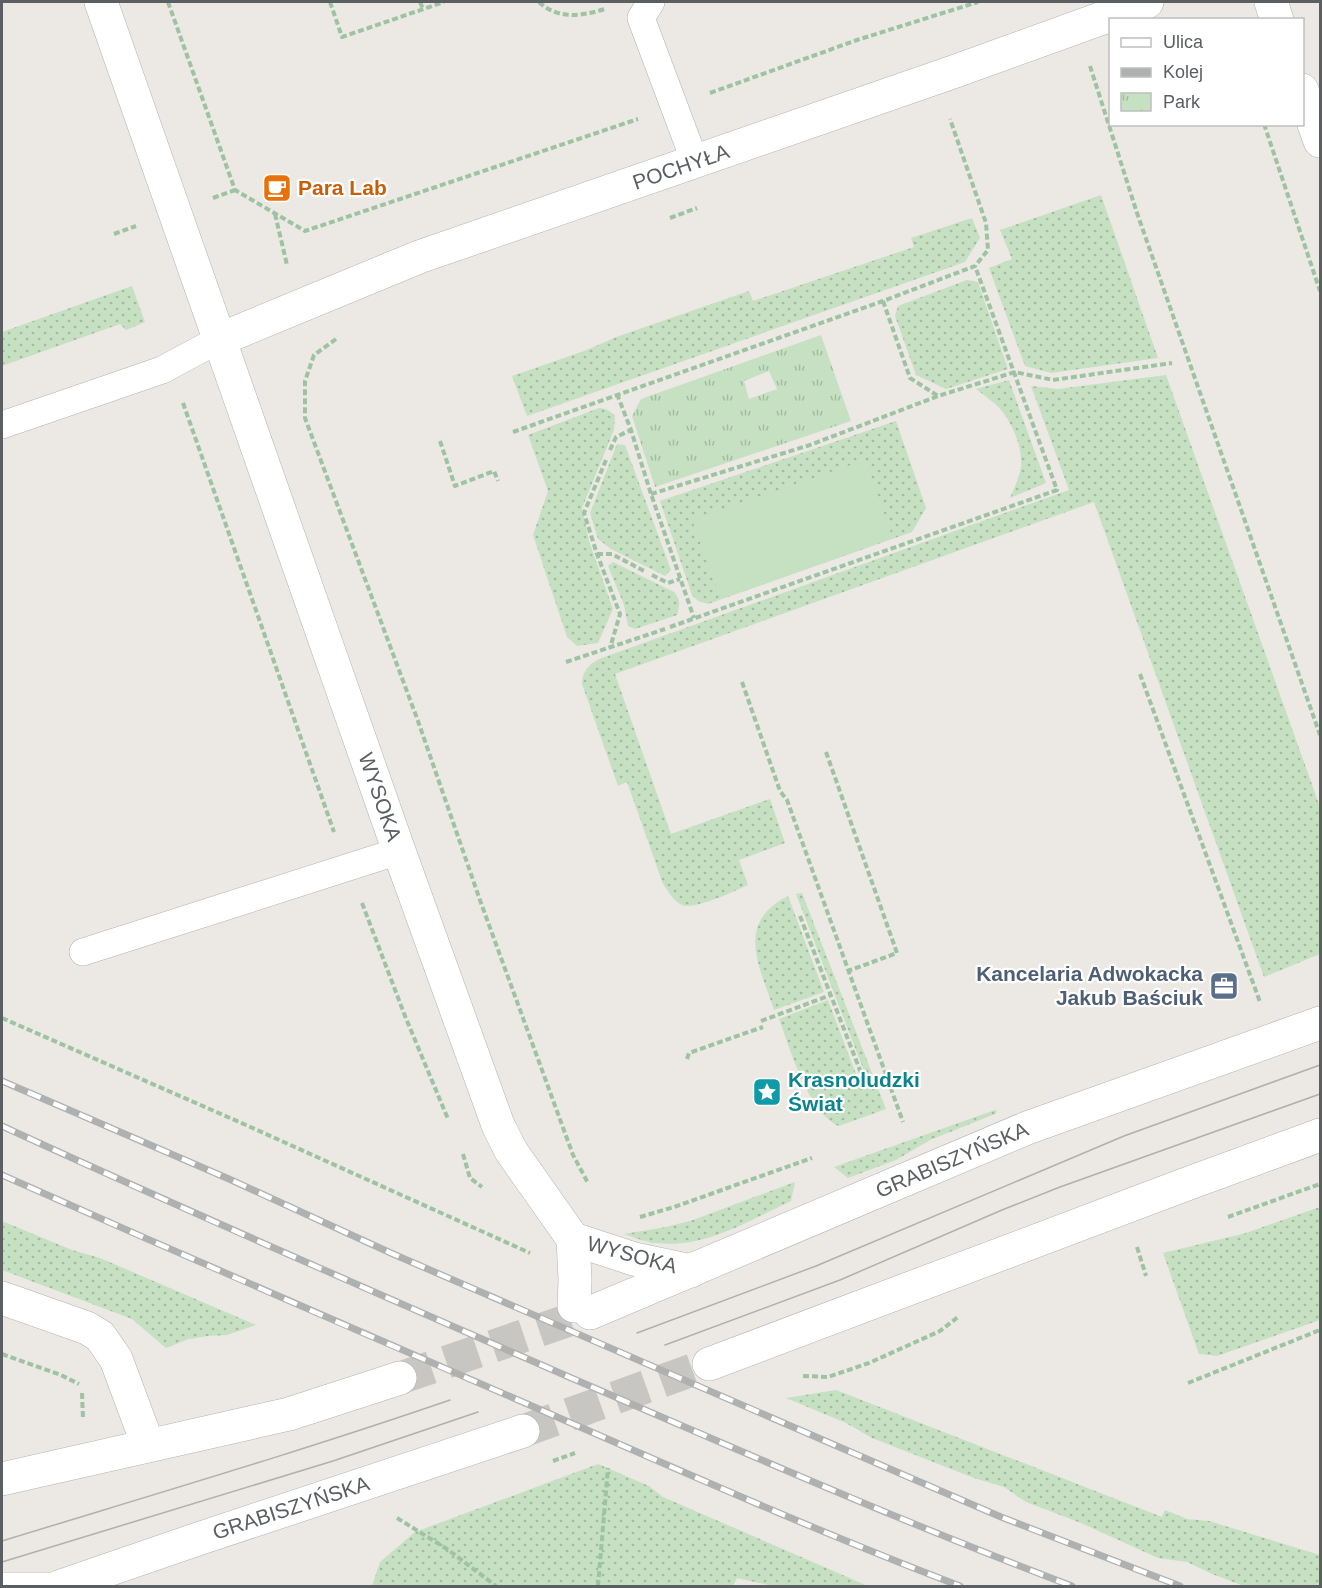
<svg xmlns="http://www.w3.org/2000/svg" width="1322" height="1588" viewBox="0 0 1322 1588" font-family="Arial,sans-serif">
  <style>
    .grass { fill: url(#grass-dots) }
    .park { fill: url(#park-tufts); fill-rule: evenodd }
    .pitch { fill: #c6e1c2 }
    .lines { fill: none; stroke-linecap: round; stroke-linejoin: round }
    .secondary-tunnel { stroke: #c8c6c2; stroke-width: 33; stroke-dasharray: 33 16; stroke-linecap: butt }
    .lane-casing { stroke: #b0b3b6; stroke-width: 28 }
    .street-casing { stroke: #b0b3b6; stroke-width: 34 }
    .secondary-casing { stroke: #afb3b6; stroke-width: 34 }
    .path { stroke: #9dc3a2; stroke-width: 4; stroke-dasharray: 6 3; stroke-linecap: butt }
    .lane { stroke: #fff; stroke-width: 27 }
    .street { stroke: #fff; stroke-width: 33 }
    .secondary { stroke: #fff; stroke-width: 33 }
    .tram { stroke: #afb0b0; stroke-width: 1.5 }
    .rail-casing { stroke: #afb0b0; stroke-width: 7 }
    .rail { stroke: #fff; stroke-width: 4.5; stroke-dasharray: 14; stroke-linecap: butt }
    .labels { text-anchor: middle; stroke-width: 4.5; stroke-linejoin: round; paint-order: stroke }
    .street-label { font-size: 21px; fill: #5b5f61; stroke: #fff }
    .food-label { font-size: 21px; font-weight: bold; fill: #c56008; stroke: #fff; text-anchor: start }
    .service-label { font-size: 21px; font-weight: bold; fill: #4e5e75; stroke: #fff; text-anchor: end }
    .culture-label { font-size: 21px; font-weight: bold; fill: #0d838f; stroke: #fff; text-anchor: start }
  </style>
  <defs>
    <pattern id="grass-dots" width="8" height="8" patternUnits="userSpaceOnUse" patternTransform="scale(1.5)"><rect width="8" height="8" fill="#c6e1c2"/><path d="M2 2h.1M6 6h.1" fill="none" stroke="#a4baa1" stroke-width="1.8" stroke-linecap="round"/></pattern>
    <pattern id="park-tufts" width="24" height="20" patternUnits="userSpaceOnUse" patternTransform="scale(1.5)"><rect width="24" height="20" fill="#c6e1c2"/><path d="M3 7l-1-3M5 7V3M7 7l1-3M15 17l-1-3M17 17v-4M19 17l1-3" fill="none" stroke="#a4baa1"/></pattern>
  </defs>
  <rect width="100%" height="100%" fill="#ece8e3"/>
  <g class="grass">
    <polygon points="1101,195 1158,358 1051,373 1025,366 989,268 1012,259 1000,230"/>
    <polygon points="972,218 980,238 965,262 527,416 512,376 584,351 619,336 749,291 753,301 914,247 911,238"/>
    <polygon points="967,280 978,282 1008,369 946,389 916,375 895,316 898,306"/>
    <polygon points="132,286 145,322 126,330 120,324 2,366 2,332"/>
    <path d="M1166,375L1320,807V954L1264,977L1094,502L615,674L671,834L770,799L785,843L739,860L748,885C734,891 696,910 682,905C674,902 668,891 663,884L627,782L618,786L582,684C582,671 589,665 599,659L1069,490L1031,386L1058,389Z"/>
    <path d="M1009,380L1046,483L1010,498C1014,489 1019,478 1021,467C1023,449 1013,424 1001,410C994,402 985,396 976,389Z"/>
    <polygon points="599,408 606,409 615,415 614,430 582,508 589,541 613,609 598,643 577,646 567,637 533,535 548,491 528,435"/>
    <polygon points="896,421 926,508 912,532 708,604 698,601 692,595 660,501"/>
    <polygon points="617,444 625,445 671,570 665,576 611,549 598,539 590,513"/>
    <path d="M613,562L674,592C681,600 680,605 677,615L635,629L628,626L624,605L608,566Z"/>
    <path d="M802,893L886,1109L839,1126C808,1113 790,1048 779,1019L828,1000L859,1082L867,1079L796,894Z"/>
    <path d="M788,896L824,992L774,1010C760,967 734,923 788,896Z"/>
    <polygon points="995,1110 997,1111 995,1114 930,1140 896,1160 848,1178 834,1167"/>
    <path d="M795,1182L791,1201C748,1221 704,1249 655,1243C644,1242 634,1237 624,1234L666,1227L693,1220Z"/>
    <polygon points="1320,1207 1320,1320 1217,1356 1199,1354 1163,1253 1246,1233"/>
    <polygon points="2,1221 72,1250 100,1258 256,1325 227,1335 208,1336 189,1339 166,1348 132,1319 2,1270"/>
    <polygon points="836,1390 1162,1517 1165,1510 1187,1519 1209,1521 1320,1555 1320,1586 1244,1586 1212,1574 1187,1562 1158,1558 1081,1523 1026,1502 1004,1487 974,1478 872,1438 846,1423 786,1398"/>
    <polygon points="598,1464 649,1486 663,1497 868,1586 773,1586 737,1578 733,1586 372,1586 380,1562 415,1532"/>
  </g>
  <path class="park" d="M821,335L851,421L655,487L632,416L641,399ZM769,371L777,389L749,399L744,381Z"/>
  <polygon class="pitch" points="865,460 893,538 721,599 692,520"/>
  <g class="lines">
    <g class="secondary-tunnel">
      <polyline points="400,1378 590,1313"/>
      <polyline points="523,1431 709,1364"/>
    </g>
    <g class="lane-casing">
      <g id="lane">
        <polyline points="651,2 641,18 695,162"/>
        <polyline points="2,425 162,370 218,340"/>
        <polyline points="83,952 399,851"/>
        <polyline points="2,1586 62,1586"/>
      </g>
    </g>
    <g class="street-casing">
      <g id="street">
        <polyline points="101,2 399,851 498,1125 511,1151 573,1239 634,1259 691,1271"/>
        <polyline points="1271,2 1277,20"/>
        <polyline points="1302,90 1320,141"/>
        <polyline points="218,340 419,257 953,72 1147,2"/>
        <polyline points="573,1239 575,1280 574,1306"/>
        <polyline points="2,1298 87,1328 100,1336 116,1359 148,1445"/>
      </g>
    </g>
    <g class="secondary-casing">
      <g id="secondary">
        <polyline points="590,1313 1027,1128 1320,1023"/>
        <polyline points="709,1364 1184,1185 1320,1135"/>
        <polyline points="2,1479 289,1414 400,1378"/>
        <polyline points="61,1586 201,1538 523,1431"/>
      </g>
    </g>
    <g class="path">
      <polyline points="168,2 235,190 305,231 638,119"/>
      <polyline points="330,2 342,37 444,2"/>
      <polyline points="420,2 423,9"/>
      <path d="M539,2C558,20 582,16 605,9"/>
      <polyline points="1090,66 1137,213 1320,735"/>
      <polyline points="710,93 857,40 978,2"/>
      <polyline points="1264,124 1320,291"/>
      <polyline points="213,198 235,190"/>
      <polyline points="275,214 287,265"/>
      <polyline points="670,218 697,208"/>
      <polyline points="114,234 136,226"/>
      <polyline points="883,301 910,378 938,396"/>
      <polyline points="336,339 314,355 305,381 305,418 418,721 481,903 573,1155 588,1183"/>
      <polyline points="617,394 631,430 651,494 694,618"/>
      <polyline points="183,403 334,832"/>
      <polyline points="513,432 883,301 975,266 988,250 986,223 950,119"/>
      <polyline points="440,441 455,486 494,471 498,481"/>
      <polyline points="610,450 616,437 631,430"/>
      <polyline points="606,460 584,513 597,554 620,614 610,648"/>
      <polyline points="651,494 810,445 938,396 1015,372 1053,380 1172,363"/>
      <polyline points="597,554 612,554 644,571"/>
      <polyline points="652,575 668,583 680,579"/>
      <polyline points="670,627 1057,490 975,266"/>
      <polyline points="566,662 665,629"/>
      <polyline points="1140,674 1260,1002"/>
      <polyline points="742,682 780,791 787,800 903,1122"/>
      <polyline points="826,752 897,953 848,971"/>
      <polyline points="362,903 405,1016 448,1119"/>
      <polyline points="800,916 863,1078"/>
      <polyline points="2,1018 246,1125 530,1253"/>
      <polyline points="761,1021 831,995"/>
      <polyline points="687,1059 689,1053 763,1027"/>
      <polyline points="463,1154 470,1178 482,1187"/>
      <polyline points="640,1217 674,1207 812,1158"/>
      <polyline points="1228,1217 1320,1184"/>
      <polyline points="1137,1247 1146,1276"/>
      <polyline points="2,1354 61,1375 79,1384"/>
      <polyline points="803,1376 828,1377 869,1363 940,1331 958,1317"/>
      <polyline points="1188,1383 1320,1330"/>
      <polyline points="82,1393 83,1418"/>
      <polyline points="553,1461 575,1453"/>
      <polyline points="397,1518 447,1549 496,1586"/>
      <polyline points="598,1586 608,1468"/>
    </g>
    <use href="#lane" class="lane"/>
    <use href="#street" class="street"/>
    <use href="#secondary" class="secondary"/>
    <g class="tram">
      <polyline points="637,1333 816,1266 1124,1136 1320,1065"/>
      <polyline points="665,1345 840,1280 1002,1210 1060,1187 1320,1094"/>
      <path d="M2,1541C152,1495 302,1451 450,1400"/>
      <polyline points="2,1562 333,1461 478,1412"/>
    </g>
    <g class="rail-casing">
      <g id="rail">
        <polyline points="2,1081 229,1179 393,1254 1001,1517 1180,1586"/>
        <path d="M2,1126C189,1212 379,1294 569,1377C736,1449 902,1522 1072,1586"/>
        <path d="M2,1175C176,1252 351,1328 525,1403C670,1466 813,1530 960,1586"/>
      </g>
    </g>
    <use href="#rail" class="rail"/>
  </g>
  <defs>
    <g id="cafe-square" transform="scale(1.5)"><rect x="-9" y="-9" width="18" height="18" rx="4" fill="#e8710a" stroke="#fff"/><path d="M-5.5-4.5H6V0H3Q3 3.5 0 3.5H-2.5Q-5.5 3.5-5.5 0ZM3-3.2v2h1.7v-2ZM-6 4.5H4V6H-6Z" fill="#fff"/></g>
    <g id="office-square" transform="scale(1.5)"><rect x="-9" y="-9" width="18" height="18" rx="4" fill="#5c6f8a" stroke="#fff"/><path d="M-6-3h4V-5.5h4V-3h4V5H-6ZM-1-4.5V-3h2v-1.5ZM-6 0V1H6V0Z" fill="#fff"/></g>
    <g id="sight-square" transform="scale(1.5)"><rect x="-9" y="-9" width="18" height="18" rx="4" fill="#0f9aa8" stroke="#fff"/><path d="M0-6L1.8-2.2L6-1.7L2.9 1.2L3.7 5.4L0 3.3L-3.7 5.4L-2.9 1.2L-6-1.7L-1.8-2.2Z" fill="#fff"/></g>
  </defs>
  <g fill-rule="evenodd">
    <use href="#cafe-square" x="277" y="188"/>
    <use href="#office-square" x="1224" y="986"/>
    <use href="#sight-square" x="767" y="1092"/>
  </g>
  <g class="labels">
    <g class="street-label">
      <text transform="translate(681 167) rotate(-19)" y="7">POCHYŁA</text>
      <text transform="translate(380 797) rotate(71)" y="7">WYSOKA</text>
      <text transform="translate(952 1160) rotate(-23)" y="7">GRABISZYŃSKA</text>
      <text transform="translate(632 1255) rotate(15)" y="7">WYSOKA</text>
      <text transform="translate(291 1508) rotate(-18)" y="7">GRABISZYŃSKA</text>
    </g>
    <g class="food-label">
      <text x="298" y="195">Para Lab</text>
    </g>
    <g class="service-label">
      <text x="1203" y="981">Kancelaria Adwokacka<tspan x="1203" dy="24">Jakub Baściuk</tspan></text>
    </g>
    <g class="culture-label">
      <text x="788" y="1087">Krasnoludzki<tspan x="788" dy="24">Świat</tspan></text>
    </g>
  </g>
  <rect width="1322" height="1588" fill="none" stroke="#5b5f61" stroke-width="6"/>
  <rect x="1109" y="18" width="195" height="108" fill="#ffffff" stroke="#bdbfc0" stroke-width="1.5"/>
  <rect x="1121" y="38" width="30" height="9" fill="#ffffff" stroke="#bdbfc0" stroke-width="1.5"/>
  <text x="1163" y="48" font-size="18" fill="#5b5f61">Ulica</text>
  <rect x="1121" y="68" width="30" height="9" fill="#afb0b0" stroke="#bdbfc0" stroke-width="1.5"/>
  <text x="1163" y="78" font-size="18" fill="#5b5f61">Kolej</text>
  <rect x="1121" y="93" width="30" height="18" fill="url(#park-tufts)" stroke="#bdbfc0" stroke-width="1.5"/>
  <text x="1163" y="108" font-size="18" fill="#5b5f61">Park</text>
</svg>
